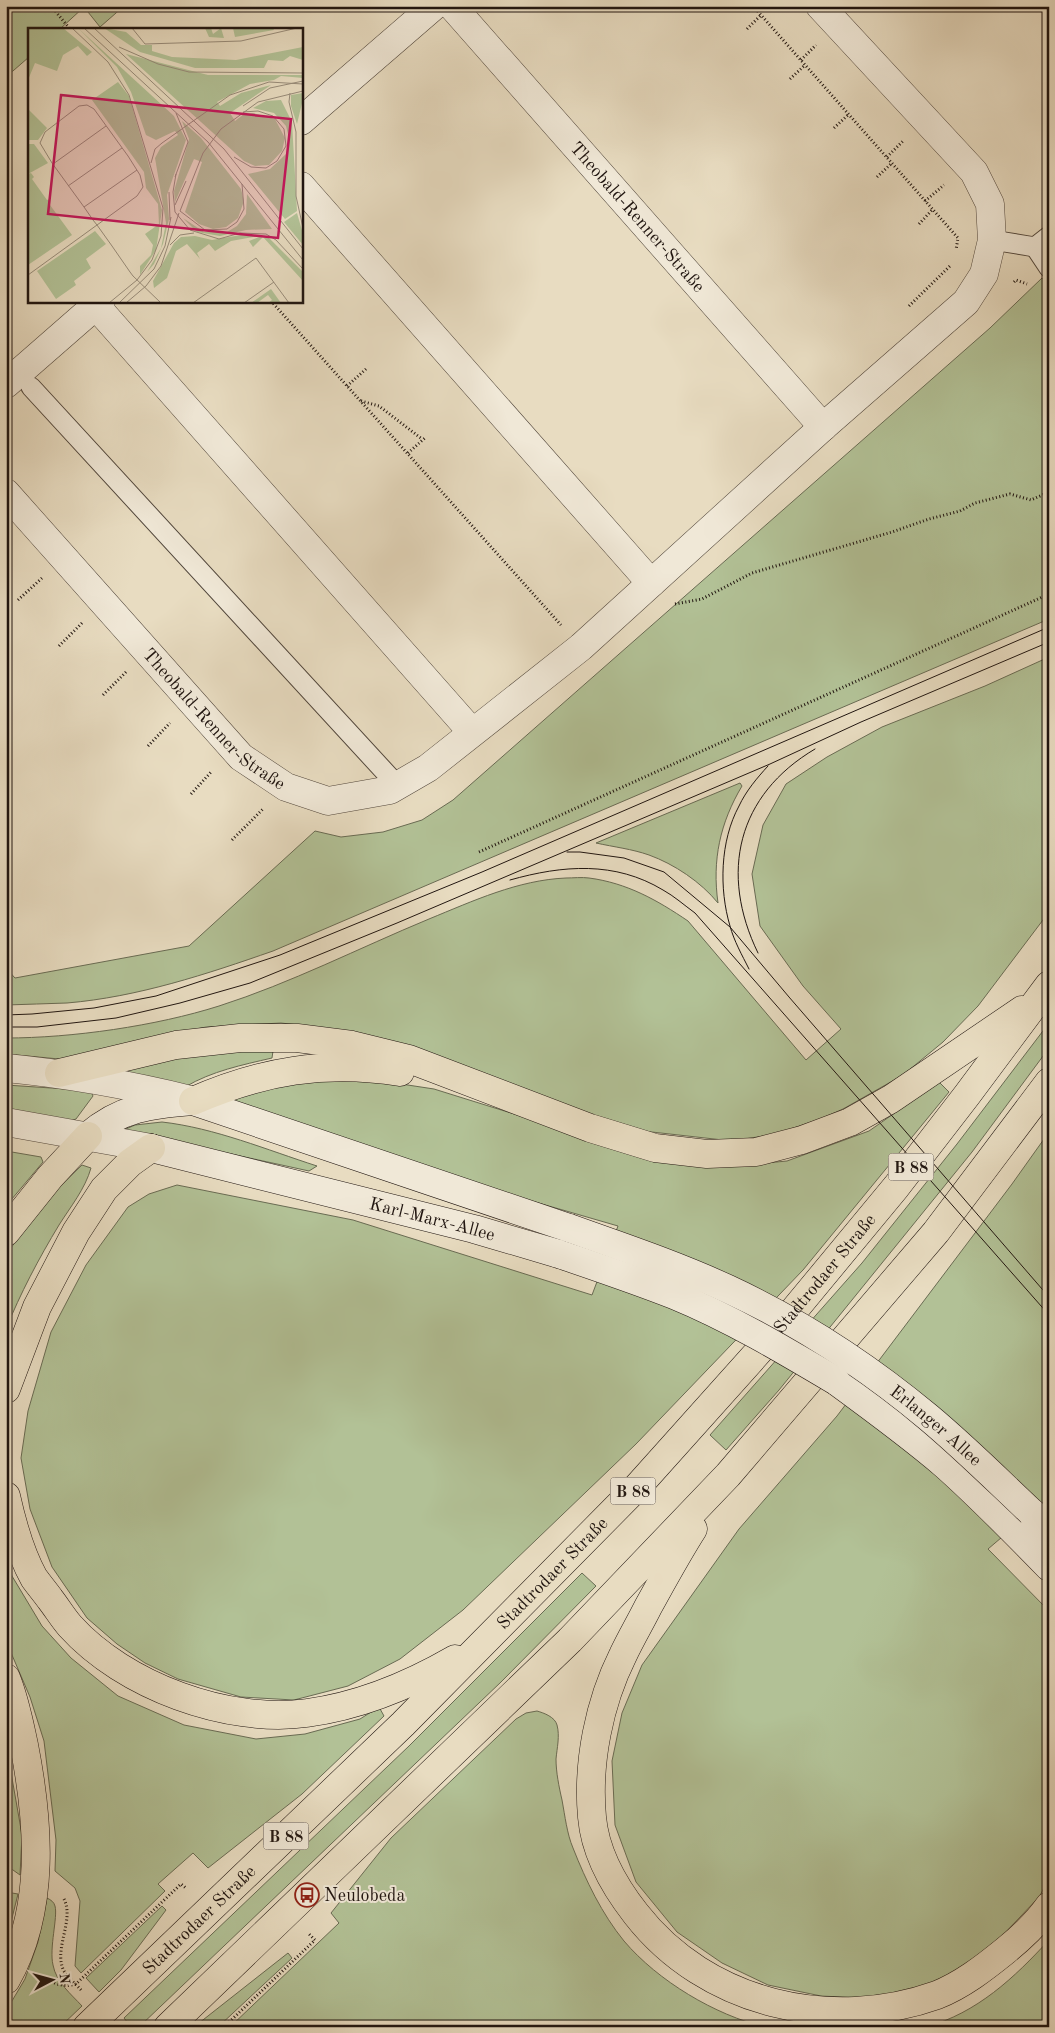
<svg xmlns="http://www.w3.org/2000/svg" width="1055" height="2033" viewBox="0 0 1055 2033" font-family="'Old Standard TT',serif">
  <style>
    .green { fill: #b2c196; stroke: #696b53 }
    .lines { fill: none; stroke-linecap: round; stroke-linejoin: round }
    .lane-casing { stroke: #52473c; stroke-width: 21 }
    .street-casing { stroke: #52473c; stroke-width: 29 }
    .secondary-casing { stroke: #201510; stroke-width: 29 }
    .primary-casing { stroke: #201510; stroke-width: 29 }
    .path { stroke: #201510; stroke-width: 3; stroke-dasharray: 1 2.5; stroke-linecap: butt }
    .lane { stroke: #f0e8d7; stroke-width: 19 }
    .street { stroke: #f0e8d7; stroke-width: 28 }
    .secondary { stroke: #f0e8d7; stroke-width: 28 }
    .primary { stroke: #e8dcc1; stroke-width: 28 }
    .tram { stroke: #201510; stroke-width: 1 }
    .secondary-bridge-casing { stroke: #201510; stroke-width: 29; stroke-linecap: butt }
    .secondary-bridge { stroke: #f0e8d7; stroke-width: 28 }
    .labels { text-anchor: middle; stroke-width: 4; stroke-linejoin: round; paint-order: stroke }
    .shield { fill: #f0e8d7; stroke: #5e544c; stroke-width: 1 }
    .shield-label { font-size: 16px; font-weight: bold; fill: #201510 }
    .street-label { font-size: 18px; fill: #201510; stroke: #f0e8d7 }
    .poi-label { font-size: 18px; fill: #201510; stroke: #f0e8d7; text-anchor: start }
    .inset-road { fill: none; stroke: #988c7a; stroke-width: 1 }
    .view { fill: #c2185b; fill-opacity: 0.15; stroke: #c2185b; stroke-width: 2.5 }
    .inset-edge { fill: none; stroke: #201510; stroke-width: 2.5 }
  </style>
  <rect width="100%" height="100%" fill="#e8dcc1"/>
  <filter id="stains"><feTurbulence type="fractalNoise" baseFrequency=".004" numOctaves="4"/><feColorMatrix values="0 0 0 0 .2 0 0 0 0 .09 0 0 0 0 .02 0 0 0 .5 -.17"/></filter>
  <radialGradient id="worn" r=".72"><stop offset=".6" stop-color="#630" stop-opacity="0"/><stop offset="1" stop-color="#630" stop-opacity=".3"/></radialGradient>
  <g class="green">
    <polygon points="6,6 124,6 100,27 84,7 60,29 29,29 29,57 6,77"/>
    <path d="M1042,278L1049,285V619L273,951C207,974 138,997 67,1003C47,1004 26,1004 6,1005V968L15,978L189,946L315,831L341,837L383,832L422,820L453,800L990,328Z"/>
    <path d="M1049,657V912L978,1006L943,1042L903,1075L843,1109L820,1119L776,1134L732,1141L643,1131L557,1104L341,1030L281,1023L206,1027L149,1039L70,1060L6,1054V1038C72,1038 156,1026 219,1006C291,983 359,948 429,919C473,901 518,880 566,878C573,878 582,877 589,878C627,883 657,900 688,921L806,1060L841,1029L803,986L760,926L752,874L763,825L786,784L827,757L882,727L985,686Z"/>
    <path d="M740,783L742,786C720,823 712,860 718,903C701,882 674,864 649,855C632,849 614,847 596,843Z"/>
    <polygon points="1049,1023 1049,1048 972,1152 779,1390 726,1450 710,1435 862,1263 957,1144"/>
    <path d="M208,1050L273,1051L272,1058C242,1065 212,1071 185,1087L128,1074L130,1065Z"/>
    <polygon points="355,1077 434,1089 668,1162 735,1166 787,1161 869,1131 939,1082 949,1092 803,1270 636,1444 463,1610 400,1659 348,1686 294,1700 241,1697 178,1679 145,1663 117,1644 87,1618 52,1567 30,1509 21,1458 28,1411 51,1332 86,1265 128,1207 149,1194 177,1185 353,1220 592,1295 618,1226 497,1191 225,1098 274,1085"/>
    <polygon points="6,1085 81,1090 91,1092 93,1096 76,1119 67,1122 6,1113"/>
    <path d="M162,1122C215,1128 267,1150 317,1166L309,1171L167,1140L126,1134V1129L135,1125Z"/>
    <polygon points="1049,1132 1049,1497 988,1549 1049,1611 1049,1879 1039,1897 984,1955 941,1982 882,1999 821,1996 768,1985 722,1963 677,1932 636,1882 615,1825 612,1761 622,1713 642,1665 739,1529 837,1416 1012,1184"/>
    <polygon points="6,1151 41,1157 43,1162 6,1206"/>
    <path d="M82,1165L91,1168C85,1189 71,1206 59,1225C39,1258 20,1294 6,1329V1255L41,1205Z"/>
    <polygon points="6,1559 12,1576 42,1626 71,1658 118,1696 184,1725 256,1739 305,1734 360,1719 379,1707 384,1716 302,1794 208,1868 193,1853 158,1884 165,1891 81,1973 75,1966 80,1901 75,1888 55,1871 56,1840 44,1741 30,1697 6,1641"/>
    <polygon points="582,1573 596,1586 501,1682 139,2027 131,2027 124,2018 409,1746"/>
    <path d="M537,1711C544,1713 555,1717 557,1725C560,1736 557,1748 556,1759C556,1772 559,1787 562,1800C565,1816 567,1834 573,1848C586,1881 602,1914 624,1941C658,1981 715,2015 765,2027H230L339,1923L331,1913L391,1838L516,1719L526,1713Z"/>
    <polygon points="6,1744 22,1835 20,1875 6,1865"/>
    <polygon points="6,1892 18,1894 6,1942"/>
    <path d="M47,1898C51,1900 54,1902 55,1906C58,1917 49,1948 53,1965C56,1982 71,1994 82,2006L60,2027H6V2011L25,1979L38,1942Z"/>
    <polygon points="162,1906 166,1910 121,1970 99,1992 86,1978"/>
    <path d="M1049,1940V2027H926C977,2013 1014,1978 1049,1940Z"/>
    <polygon points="288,1953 292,1958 218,2027 194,2027"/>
  </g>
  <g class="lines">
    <g class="lane-casing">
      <g id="lane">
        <polyline points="992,240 1035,247 1049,236"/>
        <polyline points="1035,247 1049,268"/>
        <polyline points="31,387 397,785"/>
      </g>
    </g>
    <g class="street-casing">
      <g id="street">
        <path id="s1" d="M452,6L823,427"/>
        <polyline points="301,121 434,6"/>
        <polyline points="301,186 651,583"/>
        <polyline points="96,306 472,732"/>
        <polyline points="6,384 101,301"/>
        <path id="s2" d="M6,493L241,757L286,787L328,801L390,790L428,768L581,647L823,427L966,302L984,274L992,240L990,204L974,172L820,6"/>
        <path d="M6,1068C69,1074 130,1085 191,1100"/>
        <polyline points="6,1122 151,1148"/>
      </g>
    </g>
    <g class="secondary-casing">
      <g id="secondary">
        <path d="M88,1136C120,1108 151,1104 193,1101L569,1228"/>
        <path id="s3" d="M151,1148L474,1229L559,1254"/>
        <path d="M836,1381C873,1408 910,1435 945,1465C981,1497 1015,1532 1049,1567"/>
        <polyline points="1031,1512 1049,1530"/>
      </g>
    </g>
    <g class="primary-casing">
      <g id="primary">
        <polyline points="59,1073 176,1045 240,1038 297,1038 352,1045 409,1059 590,1128 655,1148 707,1154 756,1152 802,1140 850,1122 891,1099 1022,1010"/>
        <path d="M193,1101C261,1071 326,1060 400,1072"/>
        <polyline points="6,1232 50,1177 88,1136"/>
        <polyline points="6,1389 37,1307 76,1232 104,1189 130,1163 151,1148"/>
        <path d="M6,1496C12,1523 20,1553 34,1578C39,1585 45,1592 50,1599C57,1608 63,1618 70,1626C124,1686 228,1724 307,1713C359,1706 410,1685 455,1659"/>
        <path d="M693,1529C677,1554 663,1580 648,1607C640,1623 631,1638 623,1655C599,1703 587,1763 592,1817C595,1853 614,1886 636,1914C706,2004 831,2033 937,1995C962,1985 984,1968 1005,1951C1021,1938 1037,1923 1049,1906"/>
        <path d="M6,1678C15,1700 19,1722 24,1745C39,1822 46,1909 6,1980"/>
        <path id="s4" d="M87,2027L403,1724L639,1485L776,1332L896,1187L967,1095L1049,985"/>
        <polyline points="168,2027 570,1640 728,1475 936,1232 1049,1082"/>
      </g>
    </g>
    <g class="path">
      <polyline points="51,6 70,29"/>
      <polyline points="753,6 958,238 956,250"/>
      <polyline points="747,29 761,15"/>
      <polyline points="801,60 816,45"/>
      <polyline points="790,79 805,65"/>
      <polyline points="834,128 849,114"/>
      <polyline points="887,157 904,140"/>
      <polyline points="877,177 892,163"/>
      <polyline points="925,201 944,185"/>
      <polyline points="919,224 933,209"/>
      <polyline points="1014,282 1016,280 1027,284"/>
      <polyline points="271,301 561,625"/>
      <polyline points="909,306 951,265"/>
      <polyline points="347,386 366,369"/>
      <polyline points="361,401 379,406 422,439"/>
      <polyline points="408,453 426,437"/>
      <polyline points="18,600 42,578"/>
      <polyline points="675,604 702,599 752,573 892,532 929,519 960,511 975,503 1010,494 1031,500 1049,492"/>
      <polyline points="59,646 82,623"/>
      <polyline points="103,695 126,672"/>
      <polyline points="148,746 170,723"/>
      <polyline points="191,794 212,771"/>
      <polyline points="232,840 263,809"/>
      <polyline points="479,852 1049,594"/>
      <path d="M64,1899C74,1919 56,1945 62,1966C64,1975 75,1983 81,1990"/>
      <path d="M42,1976C53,1983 62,1988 76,1984L181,1884L187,1889"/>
      <polyline points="224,2027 315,1940 309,1934"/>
    </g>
    <use href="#lane" class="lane"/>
    <use href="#street" class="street"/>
    <use href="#secondary" class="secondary"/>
    <use href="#primary" class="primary"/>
    <g class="tram">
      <polyline points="567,852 580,852 624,858 664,872 730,927 789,997 1049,1297"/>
      <path d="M510,880C563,865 615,861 663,890C674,896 684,905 695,913L1049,1315"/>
      <path d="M758,953C719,873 737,795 815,749"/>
      <path d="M749,969C742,955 734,941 730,926C719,889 720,841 739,806C746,791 757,778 768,766"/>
      <polyline points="6,1015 32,1014 94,1008 156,996 280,955 482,872 1049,627"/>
      <polyline points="6,1027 37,1027 116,1018 180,1003 250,983 397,923 770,764 861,722 1049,642"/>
    </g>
    <g class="secondary-bridge-casing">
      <g id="secondary-bridge">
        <path id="s5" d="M569,1228C622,1247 676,1265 728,1289C799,1322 868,1367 928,1417C964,1447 997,1480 1031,1512"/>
        <path d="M559,1254C597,1267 636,1280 674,1295C730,1318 784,1350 836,1381"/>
      </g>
    </g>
    <use href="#secondary-bridge" class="secondary-bridge"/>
  </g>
  <defs>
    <g id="bus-ring" transform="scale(1.25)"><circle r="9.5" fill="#f0e8d7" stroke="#8f2418" stroke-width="1.5"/><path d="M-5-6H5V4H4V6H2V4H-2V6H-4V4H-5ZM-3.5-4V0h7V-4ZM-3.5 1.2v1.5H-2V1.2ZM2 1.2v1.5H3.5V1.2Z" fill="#8f2418"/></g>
  </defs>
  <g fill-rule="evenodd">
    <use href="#bus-ring" x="307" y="1895"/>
  </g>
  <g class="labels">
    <g class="shield">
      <rect x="888.5" y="1153.5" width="45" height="27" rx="4"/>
      <rect x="610.5" y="1477.5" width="45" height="27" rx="4"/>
      <rect x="263.5" y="1822.5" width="45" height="27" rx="4"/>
    </g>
    <g class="shield-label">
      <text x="911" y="1173">B 88</text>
      <text x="633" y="1497">B 88</text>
      <text x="286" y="1842">B 88</text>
    </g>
    <g class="street-label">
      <text dy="6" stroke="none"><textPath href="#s1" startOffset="281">Theobald-Renner-Straße</textPath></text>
      <text dy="6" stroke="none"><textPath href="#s2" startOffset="308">Theobald-Renner-Straße</textPath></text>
      <text dy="6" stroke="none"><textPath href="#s3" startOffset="290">Karl-Marx-Allee</textPath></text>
      <text dy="6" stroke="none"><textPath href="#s4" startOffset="1055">Stadtrodaer Straße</textPath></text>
      <text dy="6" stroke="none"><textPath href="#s5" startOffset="420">Erlanger Allee</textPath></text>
      <text dy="6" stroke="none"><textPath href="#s4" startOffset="650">Stadtrodaer Straße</textPath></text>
      <text dy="6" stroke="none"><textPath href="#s4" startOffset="155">Stadtrodaer Straße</textPath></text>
    </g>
    <g class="poi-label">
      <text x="324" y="1901">Neulobeda</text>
    </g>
  </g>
  <g transform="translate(28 28)">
    <rect width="275" height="275" fill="#e8dcc1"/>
    <path d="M0,0H35L64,24L59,28L50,18L35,27L29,43L7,35L0,52ZM50,0L146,88L158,112L139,167L141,191L135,216L126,236L119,244L133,220L138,195L127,130L133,119L150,107L147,103L128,112L118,107L103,64L89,39ZM76,0L98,4L113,17H124V23L144,29L208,32L275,19V32L262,28L255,33L240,32L236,40H167L112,24ZM177,0H183L185,6L193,0L196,10L181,9ZM205,0H245L246,2L207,9ZM98,26L180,47H275V50L253,48L246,52L222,56L189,74L192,78L213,65L243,57L202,85L207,93L216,86L225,85L247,91L257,110L254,123L241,137L227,138L216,133ZM90,54L101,68L134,182L128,222L112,247V238L123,227L125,217L117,206L131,196L130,176L118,160L116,144L64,72ZM275,65V71L269,96L263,78V67ZM253,72L264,94L269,183L257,191L220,146L242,141L258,126L261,110L258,98L246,85L225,80L238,73ZM0,81L19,100L10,112H0ZM154,93L173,110L213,161L216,173L210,190L198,199L185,201L171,196L157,184L174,134L166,131L147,174L146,163L161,111ZM0,116H6L20,135L0,146ZM3,145L6,149L4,151L19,172L22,171V177L44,207L0,237V146ZM219,166L244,201L218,202L192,208L169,204L155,190L176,204H199L209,198L218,186ZM269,185L275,206V217L256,194ZM67,203L78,216L58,231L63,240L46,253L48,257L28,271L9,243ZM213,207L231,208L203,213L187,223L181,216L169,225L172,231L159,216L148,223L139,250L126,260L125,253L146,215L153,209L167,208L184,212ZM234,208H239L275,244V253L235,209L225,219L221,213ZM243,261L253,275H240L244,272L240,267L229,275H223Z" fill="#b2c196"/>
    <path class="inset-road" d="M44,0L80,34L101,67L135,180L133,208L124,232L109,252L81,275M56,0L180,114L275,232M66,0L196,121L275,221M104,0L117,16L213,13L269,0M91,19L130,36L161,44L275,45M262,65L261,74L268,104V168L275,200M215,78L242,60L275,53M206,129L223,139L238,140L249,133L258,118L256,101L245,88L230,83L215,84M123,135L127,121L134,115L202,67L241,54L275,56M25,136L78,98M148,146L145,164L147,184L162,202L191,211L212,205L238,206L248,212L275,241M147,149L160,114L148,85M214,156L216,181L209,194L199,201L177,202L152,183L175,125L193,101L230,74L275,63M40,158L94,120M141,164L142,192M147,177L158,153M56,179L109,142M142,217L152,207L166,205M0,247L69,197L109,168L115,159L112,147L100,128L66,81L59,77L51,78L17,104L12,115L24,135L56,179L65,192L69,197L84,218L102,244L105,248L133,275M91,275L126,241L137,218L143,189M98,275L118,258L133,238L151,185M165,275L228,230L261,275M216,275L246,254"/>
    <path class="view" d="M33,67L263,91L250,210L20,186Z"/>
    <rect width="275" height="275" class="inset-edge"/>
  </g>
  <rect width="1055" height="2033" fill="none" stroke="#e8dcc1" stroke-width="25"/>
  <rect x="8" y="8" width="1040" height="2018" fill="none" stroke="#201510" stroke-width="2.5"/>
  <rect x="12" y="12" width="1030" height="2008" fill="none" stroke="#201510"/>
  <g transform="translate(52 1980) rotate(84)" stroke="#f0e8d7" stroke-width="4" paint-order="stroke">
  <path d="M0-4L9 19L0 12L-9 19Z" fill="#201510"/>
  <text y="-8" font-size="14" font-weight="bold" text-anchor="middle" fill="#201510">N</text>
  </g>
  <rect width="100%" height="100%" filter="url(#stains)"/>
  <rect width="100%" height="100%" fill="url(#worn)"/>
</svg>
